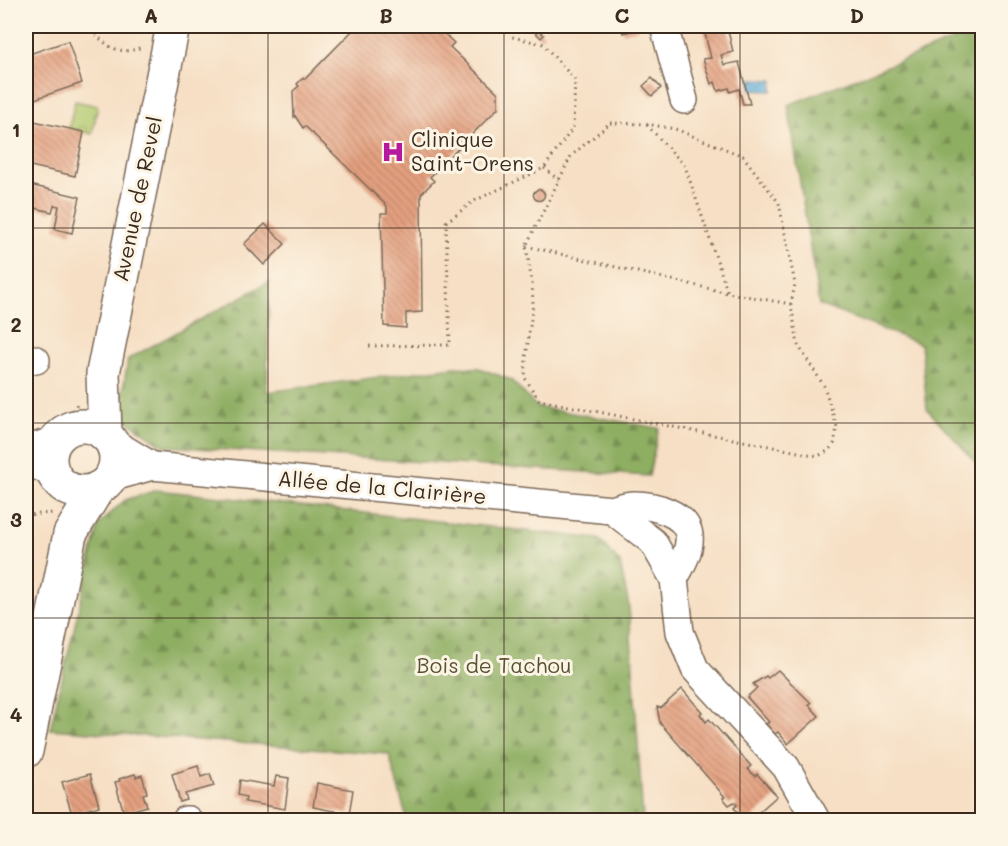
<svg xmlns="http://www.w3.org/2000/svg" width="1008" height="846" viewBox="0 0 1008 846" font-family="Mali,sans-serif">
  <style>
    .forest { fill: url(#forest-firs); stroke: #646c40; stroke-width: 1.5 }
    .park { fill: url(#park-crowns); stroke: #777a46; stroke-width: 1.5 }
    .water { fill: url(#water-waves); stroke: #527080; stroke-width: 1.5 }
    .building { fill: url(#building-back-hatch) }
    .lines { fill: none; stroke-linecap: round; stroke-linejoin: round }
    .minor-casing { stroke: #7c6958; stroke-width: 30 }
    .major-casing { stroke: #7c6958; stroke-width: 36 }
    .path { stroke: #7c6958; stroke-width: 3; stroke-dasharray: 1.5 4.5; stroke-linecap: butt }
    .minor { stroke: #fff; stroke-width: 27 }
    .major { stroke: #fff; stroke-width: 33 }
    .grid { fill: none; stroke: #3b2a1e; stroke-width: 1.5; stroke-opacity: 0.55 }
    .labels { text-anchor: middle; stroke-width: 6; stroke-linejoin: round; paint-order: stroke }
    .poi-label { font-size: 21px; fill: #3b2a1e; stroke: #fcf5e5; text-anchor: start }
    .street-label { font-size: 21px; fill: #3b2a1e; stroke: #fcf5e5 }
    .park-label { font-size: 21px; fill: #595232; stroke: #fcf5e5 }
    .neatline { fill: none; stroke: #3b2a1e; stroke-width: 2 }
    .grid-label { font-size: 20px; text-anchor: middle; font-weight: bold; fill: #3b2a1e }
  </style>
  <defs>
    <pattern id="forest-firs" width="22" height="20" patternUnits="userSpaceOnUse" patternTransform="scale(1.5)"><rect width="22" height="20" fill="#8eae62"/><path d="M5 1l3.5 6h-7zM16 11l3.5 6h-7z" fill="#758e50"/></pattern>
    <pattern id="park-crowns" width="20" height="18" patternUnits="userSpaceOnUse" patternTransform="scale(1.5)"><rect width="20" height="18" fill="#b3ca6f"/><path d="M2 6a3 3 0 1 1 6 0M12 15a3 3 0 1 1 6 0" fill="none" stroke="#93a45b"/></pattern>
    <pattern id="water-waves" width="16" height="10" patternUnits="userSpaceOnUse" patternTransform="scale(1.5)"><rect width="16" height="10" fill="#68b6e2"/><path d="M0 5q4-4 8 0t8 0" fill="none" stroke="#5794b7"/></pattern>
    <pattern id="building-back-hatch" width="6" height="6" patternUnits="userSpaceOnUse" patternTransform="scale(1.5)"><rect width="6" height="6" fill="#e4a080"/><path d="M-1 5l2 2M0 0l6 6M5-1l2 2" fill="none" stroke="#ba8368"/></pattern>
  </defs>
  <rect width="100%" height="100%" fill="#fcf5e5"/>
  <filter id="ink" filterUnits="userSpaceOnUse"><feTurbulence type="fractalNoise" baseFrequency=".0167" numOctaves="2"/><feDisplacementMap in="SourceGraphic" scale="12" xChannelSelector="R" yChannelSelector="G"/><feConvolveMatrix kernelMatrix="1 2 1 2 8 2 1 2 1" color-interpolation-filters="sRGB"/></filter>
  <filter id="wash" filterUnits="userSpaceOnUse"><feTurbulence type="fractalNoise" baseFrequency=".008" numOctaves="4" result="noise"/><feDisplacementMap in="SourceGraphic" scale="24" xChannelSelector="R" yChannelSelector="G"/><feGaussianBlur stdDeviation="1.35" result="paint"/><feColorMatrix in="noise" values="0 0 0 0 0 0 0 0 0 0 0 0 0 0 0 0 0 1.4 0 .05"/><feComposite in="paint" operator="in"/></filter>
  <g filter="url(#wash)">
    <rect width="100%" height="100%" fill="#f6dfc4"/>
    <g class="forest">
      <polygon points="981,26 982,26 982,469 927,409 921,344 819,305 788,105 979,30"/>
      <polygon points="269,282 267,392 454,367 479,368 511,380 537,407 659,428 649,476 164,446 126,420 122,396 128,359"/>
      <polygon points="157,490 599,539 620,563 629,606 643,820 407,820 389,754 50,729 99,524 125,500"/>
    </g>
    <polygon class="park" points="75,101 98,106 92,134 69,128"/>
    <polygon class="water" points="751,79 773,80 772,91 751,90"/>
    <g id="blocks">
      <g class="building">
        <polygon points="357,26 436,26 454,43 450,47 498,93 498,108 430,177 434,181 421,194 422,312 406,313 406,328 384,326 381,213 387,213 387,206 305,126 303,128 295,116 294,117 293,91 299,86 297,84 303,78 305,79"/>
        <polygon points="531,26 534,26 544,35 541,38 530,27"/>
        <polygon points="621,26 637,26 638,29 623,33"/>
        <polygon points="703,26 727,26 733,52 721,55 724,65 739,62 750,104 743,104 739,89 730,92 729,88 718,91 715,82 711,84 703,59 711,58"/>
        <polygon points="68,41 82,83 26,102 26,55"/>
        <polygon points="652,78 661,88 652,96 643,86"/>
        <polygon points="34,121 84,132 75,176 26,165"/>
        <polygon points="26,184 80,197 72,233 55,229 59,206 54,205 52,212 26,206"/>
        <circle cx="539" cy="195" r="5.5"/>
        <polygon points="265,224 285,244 264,265 244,244"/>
        <polygon points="778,670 811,703 809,705 819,716 788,744 778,732 775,734 766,724 769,722 747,697 757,688 753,684 766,676 768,678"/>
        <polygon points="682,689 702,712 700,714 706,722 709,719 751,766 748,769 755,776 757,774 777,796 750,820 746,820 734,808 737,805 734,802 729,805 723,798 725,797 660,723 657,707 661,708"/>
        <polygon points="198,766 201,777 210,774 214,786 185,794 187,800 180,802 172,774"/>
        <polygon points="90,774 99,806 72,814 62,782"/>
        <polygon points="135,774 136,777 142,775 147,793 143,794 147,806 124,813 115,782 120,781 119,779"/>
        <polygon points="276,776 289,778 285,809 245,802 246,797 238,795 240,780 274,786"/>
        <polygon points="317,783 353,790 349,814 313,807"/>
      </g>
    </g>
  </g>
  <g filter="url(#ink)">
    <use href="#blocks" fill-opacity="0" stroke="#7c6958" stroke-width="1.5"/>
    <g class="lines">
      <g class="minor-casing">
        <g id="minor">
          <polyline points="664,26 684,100"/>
          <polyline points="26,357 36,360"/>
          <polyline points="111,441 152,466"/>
          <polyline points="26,450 58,439"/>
          <polyline points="26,461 55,474"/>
          <path d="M110,478L152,466L612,510C619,508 628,504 635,505C653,505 686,513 689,535C691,550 681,566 674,579"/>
          <polyline points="612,510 653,542 674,579 680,632 695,669 786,767 816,820"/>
          <polyline points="186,820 188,820"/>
        </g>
      </g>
      <g class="major-casing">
        <g id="major">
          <circle cx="83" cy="459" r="33"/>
          <polyline points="105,435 103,373 173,26"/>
          <polyline points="26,751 70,534 98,488"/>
        </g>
      </g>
      <g class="path">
        <path d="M87,26C105,43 115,58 142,47"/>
        <polygon points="610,123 646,124 675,129 743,156 779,203 795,284 791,304 798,345 824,386 837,427 834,444 828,451 818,456 539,400 525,378 526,358 533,303 532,283 526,246 571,156"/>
        <polyline points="647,125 685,166 728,293"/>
        <polyline points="544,168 560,181"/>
        <polyline points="526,246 728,293 791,304"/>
        <polyline points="369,346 450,345 446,222 474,201 544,168 573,128 575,80 543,44 508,36"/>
        <polyline points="63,418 74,409 77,404"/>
        <polyline points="26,515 54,513"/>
        <polyline points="26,797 30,775"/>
      </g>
      <use href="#minor" class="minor"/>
      <use href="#major" class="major"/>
    </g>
  </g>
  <path class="grid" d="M268,26V820M504,26V820M740,26V820M26,228H982M26,423H982M26,618H982"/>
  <defs>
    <g id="hospital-bare" transform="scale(1.8)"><path d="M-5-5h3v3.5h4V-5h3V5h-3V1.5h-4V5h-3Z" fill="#b5179e" stroke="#fcf5e5" stroke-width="2.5" paint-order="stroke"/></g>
  </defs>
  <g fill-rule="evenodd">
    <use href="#hospital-bare" x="393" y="152"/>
  </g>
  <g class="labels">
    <g class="poi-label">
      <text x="411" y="147">Clinique<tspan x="411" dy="24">Saint-Orens</tspan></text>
    </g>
    <g class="street-label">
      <text transform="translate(138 199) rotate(-78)" y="7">Avenue de Revel</text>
      <text transform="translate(382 488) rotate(5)" y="7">Allée de la Clairière</text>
    </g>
    <g class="park-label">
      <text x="494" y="673">Bois de Tachou</text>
    </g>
  </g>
  <rect width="1008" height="846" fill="none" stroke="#fcf5e5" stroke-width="66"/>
  <rect x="33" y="33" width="942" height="780" class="neatline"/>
  <g class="grid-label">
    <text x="151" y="23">A</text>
    <text x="386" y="23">B</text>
    <text x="622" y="23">C</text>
    <text x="857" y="23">D</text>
    <text x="16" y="137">1</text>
    <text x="16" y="332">2</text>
    <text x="16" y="527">3</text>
    <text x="16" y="722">4</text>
  </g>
</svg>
